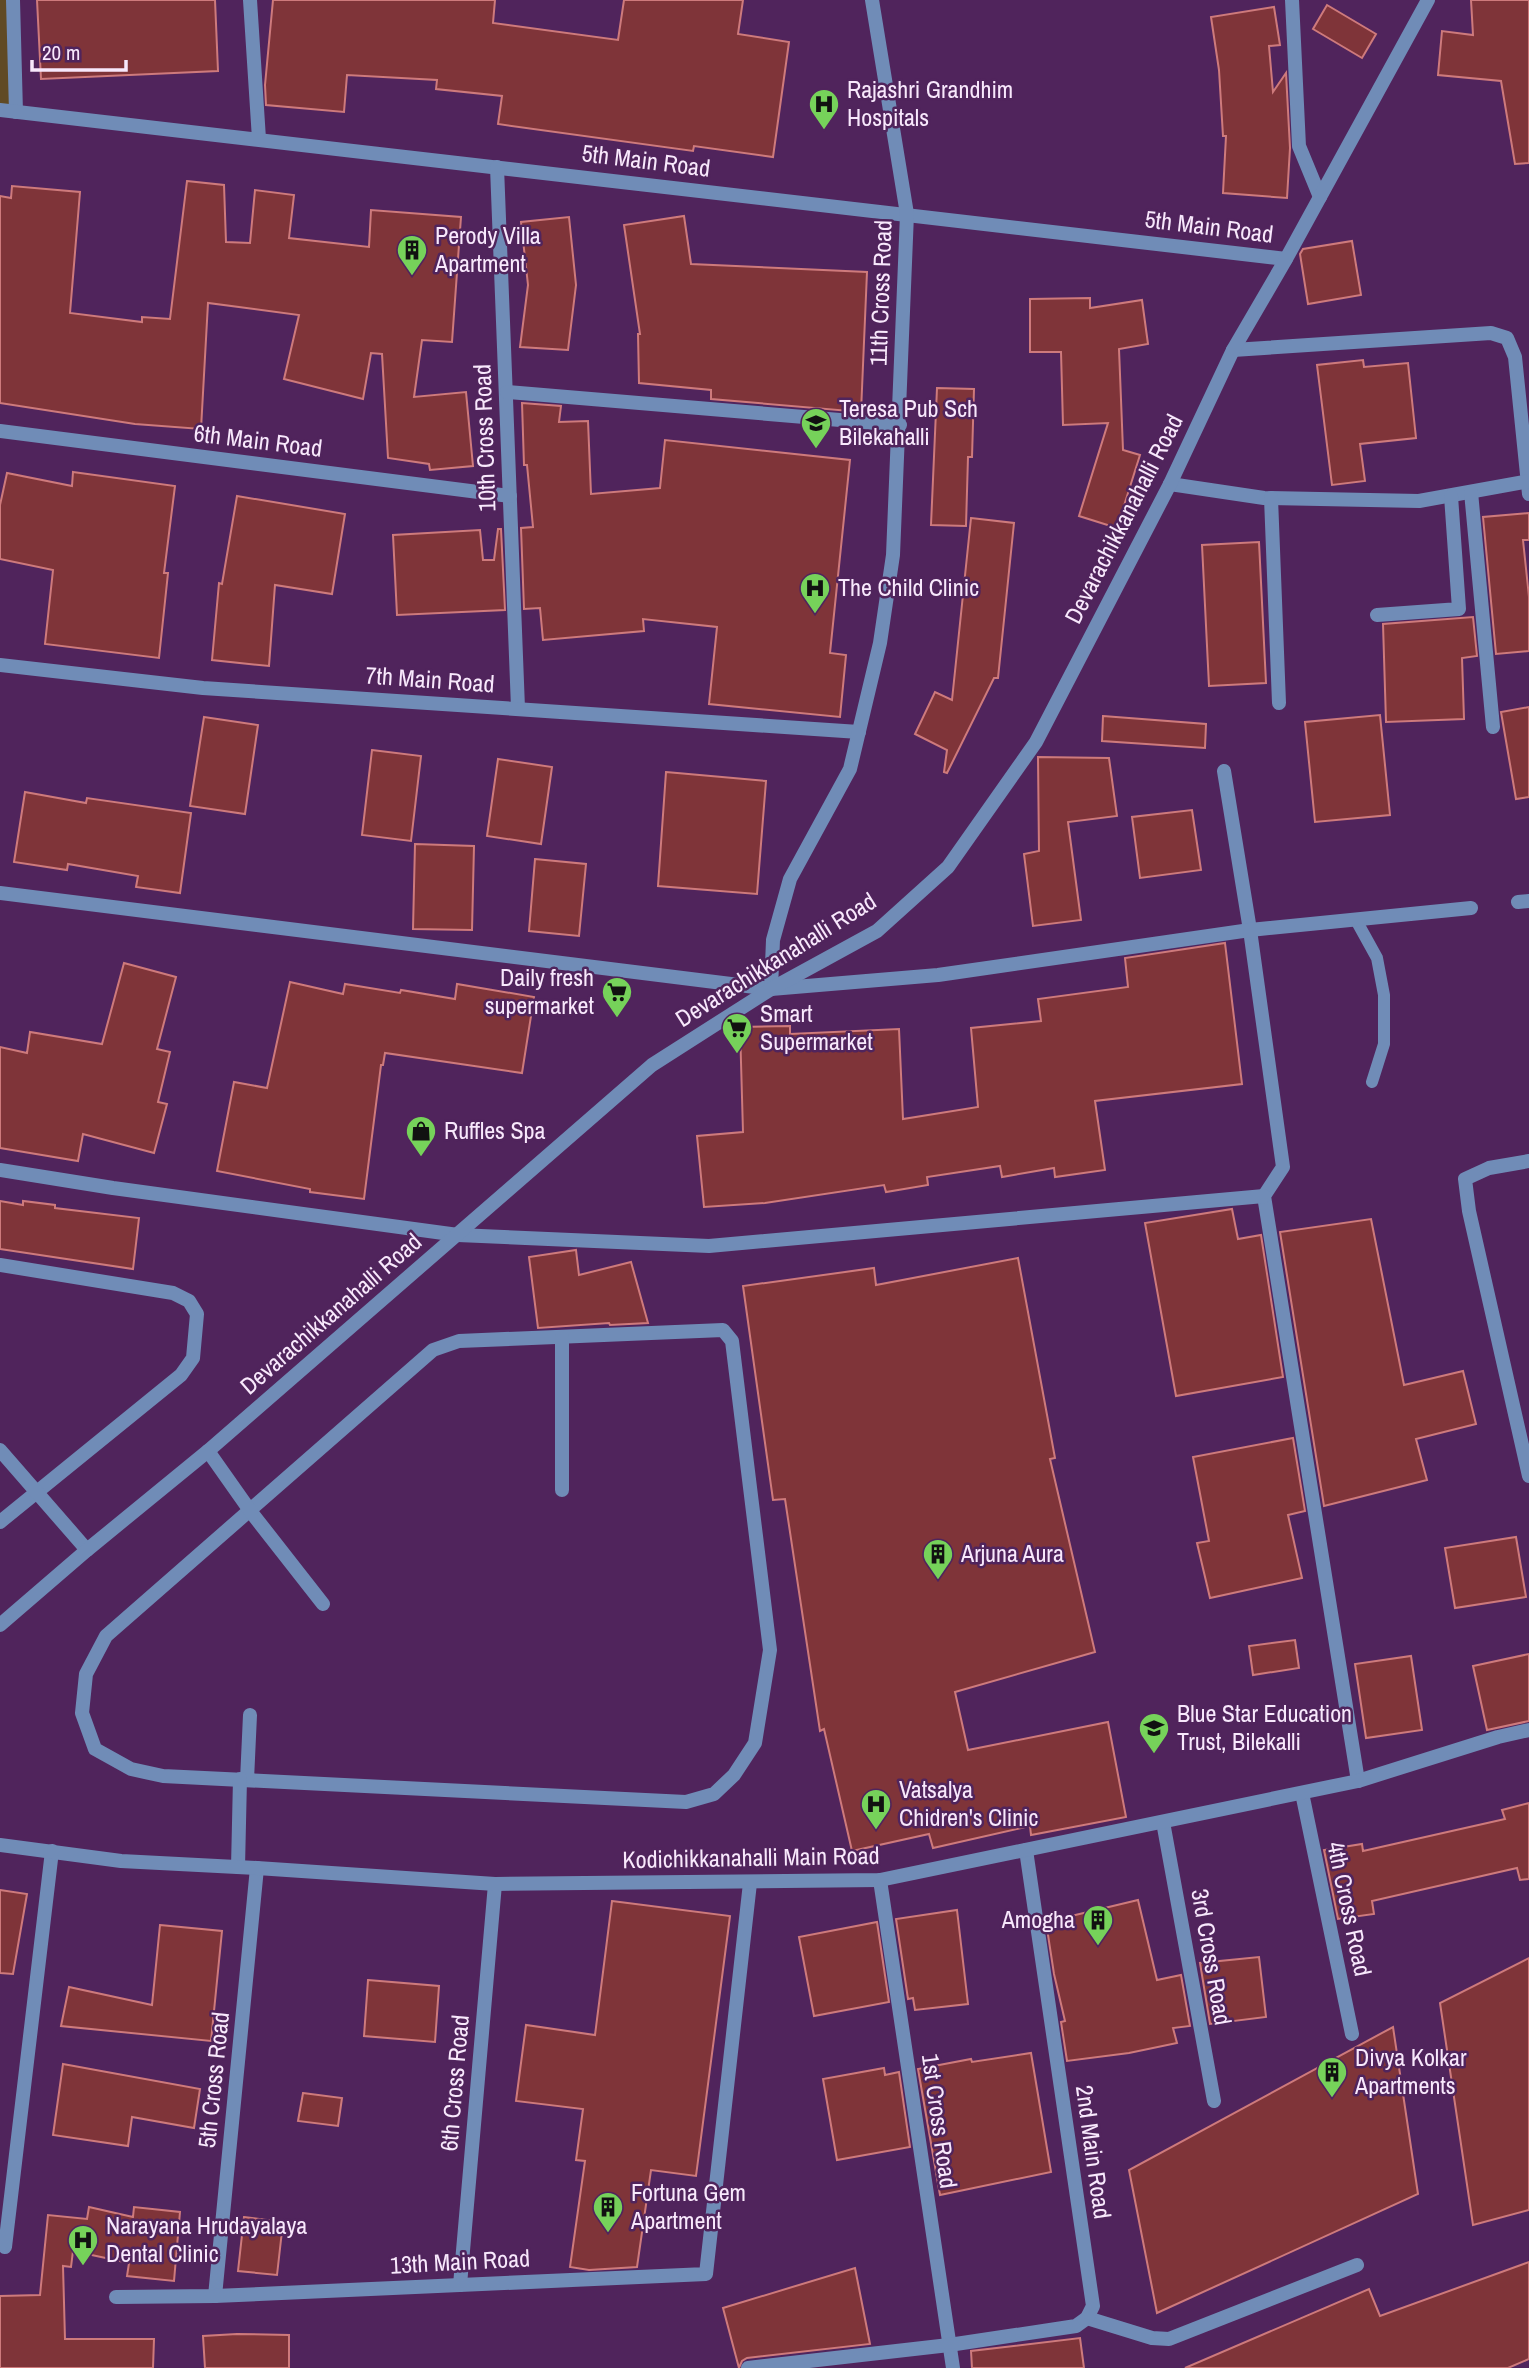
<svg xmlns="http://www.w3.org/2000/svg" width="1529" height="2368" viewBox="0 0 1529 2368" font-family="'Archivo Narrow',sans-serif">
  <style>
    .green { fill: #604a24 }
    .building { fill: #7f3439; stroke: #ce7a7c; stroke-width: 2 }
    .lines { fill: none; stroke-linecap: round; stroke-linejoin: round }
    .service { stroke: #708cb7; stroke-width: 12 }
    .minor { stroke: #708cb7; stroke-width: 14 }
    .tertiary { stroke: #708cb7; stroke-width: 14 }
    .labels { text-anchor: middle; stroke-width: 5; stroke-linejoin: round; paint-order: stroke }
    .poi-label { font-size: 24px; fill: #f8e8fc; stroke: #50245c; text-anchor: start }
    .street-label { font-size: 24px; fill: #f8e8fc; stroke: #50245c }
  </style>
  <rect width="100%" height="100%" fill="#50245c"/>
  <polygon class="green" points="0,0 13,0 16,112 0,110"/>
  <g class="building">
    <polygon points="37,0 215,0 218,71 41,79"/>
    <polygon points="273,0 495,0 493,23 618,40 624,0 743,0 738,34 789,42 773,157 694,146 693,151 498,124 502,96 436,89 437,80 347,75 344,112 266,105 265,85"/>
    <polygon points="1471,0 1529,0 1529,163 1515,164 1501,81 1438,75 1442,31 1473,35"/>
    <polygon points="1327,5 1376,34 1362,58 1313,29"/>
    <polygon points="1274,7 1280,45 1269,46 1273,92 1286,73 1290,148 1287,198 1223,193 1226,136 1223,136 1219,70 1211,17"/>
    <polygon points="187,181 224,185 226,242 250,243 255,190 294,195 289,238 369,247 371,210 461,217 452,342 422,340 414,397 466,392 473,466 430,470 429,464 388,458 382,354 371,353 363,399 284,379 299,315 208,303 201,429 135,424 0,403 0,196 11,198 12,186 80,192 70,313 142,322 142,317 170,319"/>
    <polygon points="684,216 691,264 867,272 861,412 711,399 711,390 639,383 638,334 640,334 624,225"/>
    <polygon points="569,217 576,285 568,350 520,347 528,285 521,222"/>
    <polygon points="1352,241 1361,295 1308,304 1300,254 1303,249"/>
    <polygon points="1090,298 1090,308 1142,300 1148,344 1119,349 1123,450 1140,455 1117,528 1079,516 1108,423 1063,425 1061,352 1030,352 1030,299"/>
    <polygon points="1363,360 1364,367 1408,363 1416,438 1360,444 1365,481 1332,485 1317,365"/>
    <polygon points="937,388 974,389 972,457 968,457 966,526 931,525"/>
    <polygon points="522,403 561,406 559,422 588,421 591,494 660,488 665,440 850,460 830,653 846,655 840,717 709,704 717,627 643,619 644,631 543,640 540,608 524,609 521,528 533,527 527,465 524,465"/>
    <polygon points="73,472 175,486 164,573 168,573 159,658 45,644 53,570 0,559 0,505 7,473 72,486"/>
    <polygon points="237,496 345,514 332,594 275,585 269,666 212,660 219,583 222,584"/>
    <polygon points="1529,513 1529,540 1523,540 1529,597 1529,651 1496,654 1483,517"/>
    <polygon points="971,518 1014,523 998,678 994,678 947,773 944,772 947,750 915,734 935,692 952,700"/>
    <polygon points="498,529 501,529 505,610 397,615 393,535 480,530 483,560 494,560"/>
    <polygon points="1259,542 1266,683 1209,686 1202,545"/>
    <polygon points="1473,617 1477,656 1462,658 1464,719 1386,722 1383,624"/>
    <polygon points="1529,707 1529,797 1516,799 1501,712"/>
    <polygon points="1380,715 1390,815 1315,822 1305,722"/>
    <polygon points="1103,716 1206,724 1205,748 1102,741"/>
    <polygon points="204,717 258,725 245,814 190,806"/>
    <polygon points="372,750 421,756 411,841 362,835"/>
    <polygon points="1038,757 1109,758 1117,816 1068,822 1081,920 1033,926 1024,854 1039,851"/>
    <polygon points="498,759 552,767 541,844 487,836"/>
    <polygon points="666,772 766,781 757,894 658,886"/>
    <polygon points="25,792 86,803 87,798 191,813 180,893 136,887 138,876 68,864 67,870 14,862"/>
    <polygon points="1192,810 1201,870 1140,878 1132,817"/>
    <polygon points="415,844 474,846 472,930 413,929"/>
    <polygon points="535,859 586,864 579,936 529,931"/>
    <polygon points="1225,943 1242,1084 1095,1101 1105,1170 1055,1177 1054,1168 1002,1177 1000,1166 927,1177 928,1185 886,1192 884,1185 765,1203 704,1207 697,1136 743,1132 740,1027 790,1026 790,1034 899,1029 903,1119 978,1107 971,1028 1041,1021 1038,999 1128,987 1125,958"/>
    <polygon points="124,963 176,977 157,1049 170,1052 158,1102 167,1104 154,1153 83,1134 78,1161 0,1148 0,1047 27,1053 30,1032 102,1044"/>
    <polygon points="290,982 343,994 345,984 400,993 401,990 455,999 457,984 534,997 522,1073 385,1053 383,1065 381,1065 364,1199 310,1192 310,1189 217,1171 234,1082 267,1088"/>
    <polygon points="0,1201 23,1205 23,1201 55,1205 55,1208 139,1218 133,1269 0,1249"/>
    <polygon points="1232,1209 1238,1239 1261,1235 1283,1377 1176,1396 1145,1223"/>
    <polygon points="1371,1219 1404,1385 1463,1371 1476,1424 1416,1439 1427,1480 1324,1506 1280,1232"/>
    <polygon points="576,1250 579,1275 631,1262 648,1323 610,1325 609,1323 538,1328 529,1257"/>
    <polygon points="1018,1258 1055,1458 1050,1459 1095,1652 955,1692 968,1750 1108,1722 1126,1817 1031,1835 1030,1826 933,1848 929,1834 852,1851 824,1729 820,1731 785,1499 773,1500 743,1286 874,1268 876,1285"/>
    <polygon points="1293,1438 1305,1511 1288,1515 1302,1578 1210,1598 1197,1543 1209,1541 1193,1457"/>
    <polygon points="1516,1537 1526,1597 1455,1608 1445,1548"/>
    <polygon points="1295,1640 1299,1668 1253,1675 1249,1646"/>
    <polygon points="1529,1654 1529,1721 1487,1730 1473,1666"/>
    <polygon points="1411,1656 1422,1730 1366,1738 1355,1664"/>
    <polygon points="1529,1803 1529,1879 1520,1880 1517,1868 1372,1901 1374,1914 1338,1919 1324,1850 1362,1844 1363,1851 1505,1819 1502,1810"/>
    <polygon points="0,1890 27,1894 13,1974 0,1973"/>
    <polygon points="1138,1900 1157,1980 1181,1975 1190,2026 1173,2028 1177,2043 1129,2053 1067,2061 1061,2022 1065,2021 1054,1974 1046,1922"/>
    <polygon points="612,1901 730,1916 696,2176 651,2170 637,2267 589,2270 570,2267 585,2161 576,2160 583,2109 516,2101 526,2025 595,2035"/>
    <polygon points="957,1910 968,2004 915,2010 913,1998 908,1999 896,1919"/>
    <polygon points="877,1922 889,2002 814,2016 799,1937"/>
    <polygon points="160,1925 222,1931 211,2041 61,2026 69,1987 152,2005"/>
    <polygon points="1259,1957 1266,2017 1210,2024 1200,1963"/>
    <polygon points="1529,1958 1529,2210 1473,2225 1440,2003"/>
    <polygon points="368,1980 439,1986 435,2042 364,2036"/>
    <polygon points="1393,2027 1418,2194 1157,2313 1129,2170"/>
    <polygon points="1031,2053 1051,2172 940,2195 918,2069 971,2059 972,2062"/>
    <polygon points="63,2064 200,2089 194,2128 132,2117 128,2146 53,2135"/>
    <polygon points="884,2068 885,2075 899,2072 910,2147 837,2160 823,2079"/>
    <polygon points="303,2093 342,2098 338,2126 298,2121"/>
    <polygon points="89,2207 133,2217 134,2207 180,2212 174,2281 127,2276 129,2263 73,2251 71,2267 63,2266 65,2339 154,2339 153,2368 0,2368 0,2296 40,2295 48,2215 87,2219"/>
    <polygon points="244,2217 283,2222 277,2275 238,2271"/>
    <polygon points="1529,2262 1529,2359 1508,2368 1185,2368 1369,2289 1380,2316"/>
    <polygon points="855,2268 870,2344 747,2358 742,2361 739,2368 723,2308"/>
    <polygon points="237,2334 289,2335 289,2368 205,2368 203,2336"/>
    <polygon points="1080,2338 1084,2368 972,2368 971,2351"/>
  </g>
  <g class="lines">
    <polyline class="service" points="1356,920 1377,958 1384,995 1384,1044 1372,1082"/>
    <g class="minor">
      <polyline points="13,0 16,112"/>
      <polyline points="250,0 259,139"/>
      <polyline points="1292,0 1299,146 1320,197"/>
      <polyline points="0,110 1286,259"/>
      <polyline points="497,167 518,708"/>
      <polyline points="1233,350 1491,333 1507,338 1515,357 1529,494"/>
      <polyline points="507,392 900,425"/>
      <polyline points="0,431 510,496"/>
      <polyline points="1170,484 1264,498 1419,501 1529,481"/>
      <polyline points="1471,492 1493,727"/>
      <polyline points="1271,498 1279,703"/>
      <polyline points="1377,615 1459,609 1451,496"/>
      <polyline points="0,665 203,688 859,732"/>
      <polyline points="1224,771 1250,930 1283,1167 1264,1196 1358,1781"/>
      <polyline points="0,893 771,989 938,975 1250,930 1471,908"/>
      <polyline points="1518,902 1529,901"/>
      <polyline points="771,989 773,940 790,879 850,769 880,643 893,555 907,214 872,0"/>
      <polyline points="1529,1161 1489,1168 1465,1179 1469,1211 1529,1476"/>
      <polyline points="0,1170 113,1188 458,1235 709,1246 1264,1196"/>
      <polyline points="0,1265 173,1293 189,1301 197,1314 193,1358 181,1375 0,1522"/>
      <polygon points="723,1330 732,1341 770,1650 755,1743 734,1775 714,1794 686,1802 163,1776 131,1769 95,1749 82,1713 86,1674 106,1636 433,1350 459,1341"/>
      <polyline points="0,1450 87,1550"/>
      <polyline points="208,1451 251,1512 323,1604"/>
      <polyline points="562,1490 562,1337"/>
      <polyline points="247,1780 250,1715"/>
      <polyline points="1302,1793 1352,2034"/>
      <polyline points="1163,1822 1214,2101"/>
      <polyline points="238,1867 240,1779"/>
      <polyline points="880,1880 953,2368"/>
      <polyline points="5,2247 52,1851"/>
      <polyline points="460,2285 495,1884"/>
      <polyline points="215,2296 257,1868"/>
      <polyline points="116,2297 215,2296 706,2274 750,1883"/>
      <polyline points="1087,2318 1152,2338 1169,2339 1357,2265"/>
      <polyline points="748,2368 949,2345 1076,2326 1087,2318 1093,2306 1026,1850"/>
    </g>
    <g class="tertiary">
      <polyline points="0,1625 87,1550 208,1451 652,1065 771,989 877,931 948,867 1036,742 1170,484 1233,350 1286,259 1428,0"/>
      <polyline points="0,1845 121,1861 257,1868 495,1884 880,1880 1358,1781 1498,1737 1529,1730"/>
    </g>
  </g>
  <defs>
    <g id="hospital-pin" transform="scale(1.575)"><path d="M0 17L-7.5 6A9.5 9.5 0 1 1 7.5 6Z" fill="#76d25a" stroke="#50245c"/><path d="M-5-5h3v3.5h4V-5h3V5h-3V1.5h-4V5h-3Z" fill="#111"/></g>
    <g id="building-pin" transform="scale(1.575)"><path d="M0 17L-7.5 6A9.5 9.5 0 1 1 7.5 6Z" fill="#76d25a" stroke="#50245c"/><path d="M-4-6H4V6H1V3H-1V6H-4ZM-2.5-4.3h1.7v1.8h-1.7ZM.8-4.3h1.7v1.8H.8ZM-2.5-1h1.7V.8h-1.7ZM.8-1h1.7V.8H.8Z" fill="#111"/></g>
    <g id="school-pin" transform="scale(1.575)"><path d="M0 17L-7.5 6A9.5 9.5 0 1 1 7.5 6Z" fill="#76d25a" stroke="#50245c"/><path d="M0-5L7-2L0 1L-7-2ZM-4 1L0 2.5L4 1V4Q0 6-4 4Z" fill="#111"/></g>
    <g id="supermarket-pin" transform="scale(1.575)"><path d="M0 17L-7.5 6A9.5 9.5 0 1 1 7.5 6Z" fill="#76d25a" stroke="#50245c"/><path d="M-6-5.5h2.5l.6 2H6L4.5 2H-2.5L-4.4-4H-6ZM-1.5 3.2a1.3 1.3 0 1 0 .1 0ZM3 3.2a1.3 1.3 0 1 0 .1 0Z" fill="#111"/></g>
    <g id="shop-pin" transform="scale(1.575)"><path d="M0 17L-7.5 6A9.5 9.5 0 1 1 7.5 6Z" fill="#76d25a" stroke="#50245c"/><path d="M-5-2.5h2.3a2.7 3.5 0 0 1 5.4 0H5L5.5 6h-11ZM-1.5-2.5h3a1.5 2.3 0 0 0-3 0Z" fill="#111"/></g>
  </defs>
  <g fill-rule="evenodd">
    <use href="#hospital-pin" x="824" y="104"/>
    <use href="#building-pin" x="412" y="250"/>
    <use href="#school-pin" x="816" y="423"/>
    <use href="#hospital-pin" x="815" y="588"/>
    <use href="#supermarket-pin" x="617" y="992"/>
    <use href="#supermarket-pin" x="737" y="1028"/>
    <use href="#shop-pin" x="421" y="1131"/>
    <use href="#building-pin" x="938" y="1554"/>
    <use href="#school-pin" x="1154" y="1728"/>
    <use href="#hospital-pin" x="876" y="1804"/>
    <use href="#building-pin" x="1098" y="1920"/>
    <use href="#building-pin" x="1332" y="2072"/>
    <use href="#building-pin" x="608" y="2207"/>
    <use href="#hospital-pin" x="83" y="2240"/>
  </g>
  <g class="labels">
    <g class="poi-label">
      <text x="847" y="98">Rajashri Grandhim<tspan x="847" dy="28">Hospitals</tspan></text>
      <text x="435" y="244">Perody Villa<tspan x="435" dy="28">Apartment</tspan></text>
      <text x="839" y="417">Teresa Pub Sch<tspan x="839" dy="28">Bilekahalli</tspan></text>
      <text x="838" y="596">The Child Clinic</text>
      <text x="594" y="986" text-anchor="end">Daily fresh<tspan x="594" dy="28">supermarket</tspan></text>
      <text x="760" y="1022">Smart<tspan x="760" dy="28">Supermarket</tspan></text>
      <text x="444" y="1139">Ruffles Spa</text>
      <text x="961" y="1562">Arjuna Aura</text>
      <text x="1177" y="1722">Blue Star Education<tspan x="1177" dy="28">Trust, Bilekalli</tspan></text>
      <text x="899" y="1798">Vatsalya<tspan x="899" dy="28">Chidren's Clinic</tspan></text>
      <text x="1075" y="1928" text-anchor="end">Amogha</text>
      <text x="1355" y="2066">Divya Kolkar<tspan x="1355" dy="28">Apartments</tspan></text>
      <text x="631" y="2201">Fortuna Gem<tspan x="631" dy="28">Apartment</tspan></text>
      <text x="106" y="2234">Narayana Hrudayalaya<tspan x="106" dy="28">Dental Clinic</tspan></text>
    </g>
    <g class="street-label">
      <text transform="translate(646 161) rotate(7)" y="8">5th Main Road</text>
      <text transform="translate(1209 227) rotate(7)" y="8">5th Main Road</text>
      <text transform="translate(881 293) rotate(-88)" y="8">11th Cross Road</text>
      <text transform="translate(485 438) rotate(-92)" y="8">10th Cross Road</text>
      <text transform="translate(258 441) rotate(7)" y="8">6th Main Road</text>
      <text transform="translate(1124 519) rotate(-63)" y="8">Devarachikkanahalli Road</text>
      <text transform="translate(430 680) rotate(4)" y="8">7th Main Road</text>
      <text transform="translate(776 960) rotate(-32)" y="8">Devarachikkanahalli Road</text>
      <text transform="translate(331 1314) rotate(-41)" y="8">Devarachikkanahalli Road</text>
      <text transform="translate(751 1858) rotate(-1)" y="8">Kodichikkanahalli Main Road</text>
      <text transform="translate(1349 1909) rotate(78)" y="8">4th Cross Road</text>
      <text transform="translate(1211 1957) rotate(80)" y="8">3rd Cross Road</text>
      <text transform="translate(214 2080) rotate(-84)" y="8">5th Cross Road</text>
      <text transform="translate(455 2083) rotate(-85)" y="8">6th Cross Road</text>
      <text transform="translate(939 2121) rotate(82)" y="8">1st Cross Road</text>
      <text transform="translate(1093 2152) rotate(82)" y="8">2nd Main Road</text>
      <text transform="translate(460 2262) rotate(-3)" y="8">13th Main Road</text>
    </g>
  </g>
  <path d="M32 60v10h94v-10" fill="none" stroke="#f8e8fc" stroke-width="3.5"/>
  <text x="42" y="60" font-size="21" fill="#f8e8fc" stroke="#50245c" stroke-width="5" paint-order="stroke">20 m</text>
</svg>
